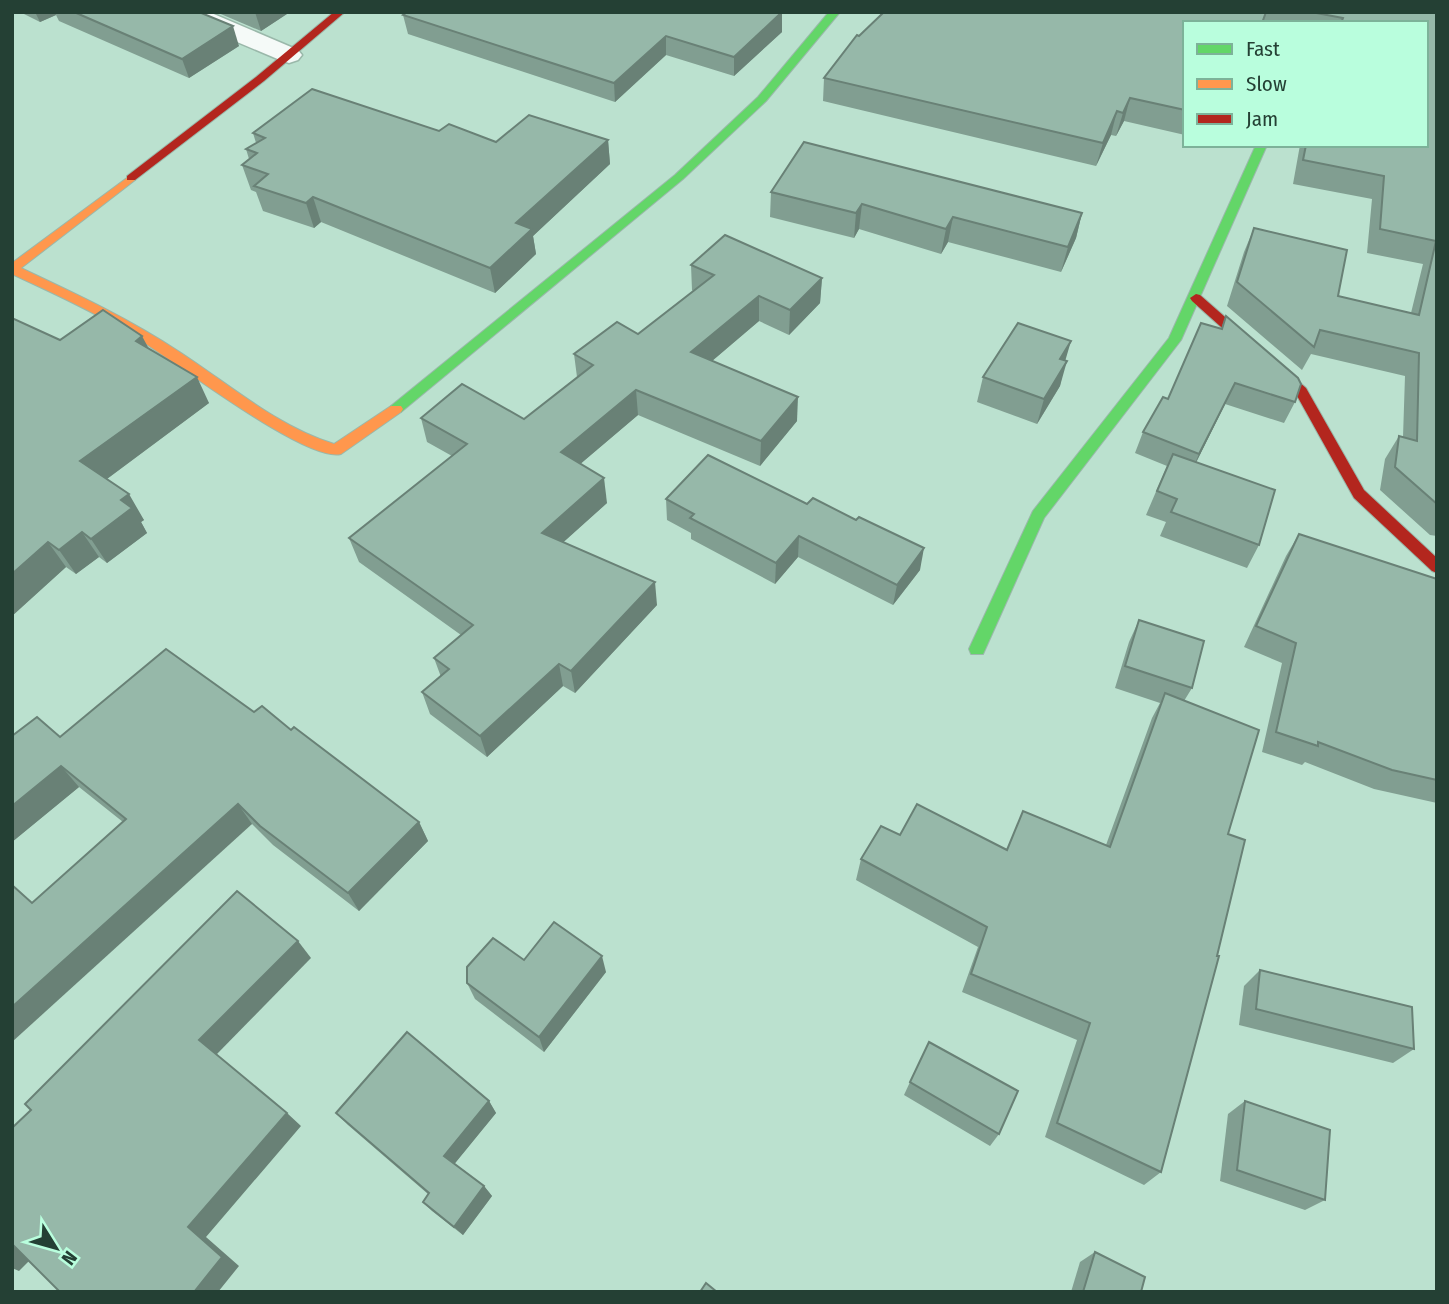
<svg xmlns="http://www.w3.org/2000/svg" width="1449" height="1304" viewBox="0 0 1449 1304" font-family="'Fira Sans Condensed',sans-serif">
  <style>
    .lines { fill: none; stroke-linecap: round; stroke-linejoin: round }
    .street-casing { stroke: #9ab8aa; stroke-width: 3 }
    .fast-casing { stroke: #9ab8aa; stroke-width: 2 }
    .slow-casing { stroke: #9ab8aa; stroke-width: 2 }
    .jam-casing { stroke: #9ab8aa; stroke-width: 2 }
    .street { fill: #f5faf8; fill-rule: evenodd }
    .fast { fill: #63d668; fill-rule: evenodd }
    .slow { fill: #ff974d; fill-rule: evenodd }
    .jam { fill: #b3261e; fill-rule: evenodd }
    .wall { fill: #819e91 }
    .shaded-wall { fill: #698176 }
    .building { fill: #96b8a9; stroke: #698176; stroke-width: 2 }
  </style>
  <rect width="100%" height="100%" fill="#bbe1cf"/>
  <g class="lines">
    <g class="street-casing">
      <polygon id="street" points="175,12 209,12 298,50 302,55 298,60 289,63 280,60 178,17"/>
    </g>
    <g class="fast-casing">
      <g id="fast">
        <polygon points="829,12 840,12 766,101 683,179 401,412 391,412 389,409 391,406 675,175 758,97"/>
        <polygon points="1256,145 1267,145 1181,340 1044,518 983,654 971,654 969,649 1033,511 1169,338"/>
      </g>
    </g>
    <g class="slow-casing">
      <path id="slow" d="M131,175L135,176V180L21,268C74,293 128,318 178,351C229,384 276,426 334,444L391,406H401L403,409L401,412L341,454C305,463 170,357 132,335C94,312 53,293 12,274V263Z"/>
    </g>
    <g class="jam-casing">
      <g id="jam">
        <polygon points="334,12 345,12 264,81 135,180 127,180 127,176 256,77"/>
        <polygon points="1196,294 1200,295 1306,388 1364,490 1437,558 1437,573 1432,571 1354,498 1296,394 1192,301 1190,298"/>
      </g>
    </g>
    <use href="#street" class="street"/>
    <use href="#fast" class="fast"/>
    <use href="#slow" class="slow"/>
    <use href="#jam" class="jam"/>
  </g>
  <g class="wall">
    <polygon points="20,12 199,12 239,46 189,78 59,21 56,15 40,22"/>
    <polygon points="216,12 290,12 261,31"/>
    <polygon points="884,12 1437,12 1437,536 1430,535 1380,490 1385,459 1399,436 1403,437 1405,376 1311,354 1302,370 1227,306 1244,252 1254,228 1338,296 1411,313 1423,264 1367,253 1372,199 1293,184 1300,145 1426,145 1426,23 1185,23 1185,135 1124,121 1116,136 1111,135 1096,166 823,101 824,78 859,36"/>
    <polygon points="403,15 782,32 734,76 666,55 615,102 408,34"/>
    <polygon points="439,131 496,142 608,140 610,164 533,236 536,254 495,293 321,222 314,228 263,211 256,192 251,190 242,165 249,159 246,149 256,143 253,133"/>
    <polygon points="771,192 1082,213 1076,238 1061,272 948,242 941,254 859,229 854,238 770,217"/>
    <polygon points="691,265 822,278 820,303 789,335 759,321 712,361 797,421 760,466 638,415 580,464 607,503 563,542 657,605 575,693 563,686 487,757 430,714 422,692 441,677 434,658 461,635 359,562 349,538 452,456 427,442 421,418 524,419 577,377 574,354 638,334 693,291 692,290"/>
    <polygon points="1226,316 1295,402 1284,423 1225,404 1196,462 1259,545 1247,568 1160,536 1166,522 1146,515 1167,466 1135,453 1143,432 1221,329"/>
    <polygon points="60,340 149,348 209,403 107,479 144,520 141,522 147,533 107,563 99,557 76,574 66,567 12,616"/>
    <polygon points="1065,361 1060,386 1037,424 977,402 983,377"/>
    <polygon points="666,499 920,570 893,605 798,557 775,584 691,539 691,533 667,520"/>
    <polygon points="1299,534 1437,579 1437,803 1374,789 1305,762 1302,765 1262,752 1282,663 1244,647 1286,556"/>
    <polygon points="1139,620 1192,688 1184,701 1228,834 1161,1172 1144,1185 1045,1137 1077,1040 962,992 978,947 856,880 861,859 900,835 1007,850 1023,811 1106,845 1152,718 1160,703 1115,688 1129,642"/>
    <polygon points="254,712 291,730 419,822 428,841 359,911 273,845 252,824 32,903 123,822 79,787 12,842 60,737"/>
    <polygon points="524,960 606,972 544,1052 475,999 467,983"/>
    <polygon points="1260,970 1414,1049 1393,1063 1239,1025 1244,986"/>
    <polygon points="910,1082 999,1134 990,1146 904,1095"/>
    <polygon points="489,1101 496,1113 454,1164 484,1186 492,1196 463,1235 432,1211 423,1202 428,1194 348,1125 336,1113"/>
    <polygon points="1245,1101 1325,1200 1305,1210 1220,1181 1228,1114"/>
    <polygon points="1095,1252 1141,1292 1071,1292 1080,1262"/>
  </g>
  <g class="shaded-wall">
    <polygon points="35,12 55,12 56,15 40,22"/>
    <polygon points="255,12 290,12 261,31"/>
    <polygon points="782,12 782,32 734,76 734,57"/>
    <polygon points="233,26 239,46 189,78 182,59"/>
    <polygon points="666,36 666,55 615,102 614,83"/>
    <polygon points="1130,98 1124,121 1116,136 1123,113"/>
    <polygon points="1117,111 1111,135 1096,166 1103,143"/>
    <polygon points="608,140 610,164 533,236 536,254 495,293 490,268 516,223"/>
    <polygon points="313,197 321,222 314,228 306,203"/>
    <polygon points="862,204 859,229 854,238 856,213"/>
    <polygon points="1082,213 1076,238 1061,272 1068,247"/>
    <polygon points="953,217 948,242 941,254 946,229"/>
    <polygon points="822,278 820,303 789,335 790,310"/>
    <polygon points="759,296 759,321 692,378 691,352"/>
    <polygon points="142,336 156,362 136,341"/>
    <polygon points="1071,341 1064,365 1060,359"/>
    <polygon points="1067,361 1060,386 1037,424 1044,399"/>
    <polygon points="197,377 209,403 96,487 80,461"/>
    <polygon points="1235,383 1225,404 1190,475 1199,454"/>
    <polygon points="636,390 638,415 565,477 561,452"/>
    <polygon points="798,397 797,421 760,466 761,441"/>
    <polygon points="604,478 607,503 547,557 542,533"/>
    <polygon points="129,494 144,520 141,522 147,533 107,563 91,539 121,500"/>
    <polygon points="82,532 99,557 76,574 59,550"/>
    <polygon points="799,536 798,557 775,584 776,563"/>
    <polygon points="48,542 66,567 12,616 12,574"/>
    <polygon points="924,548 920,570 893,605 897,585"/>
    <polygon points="655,582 657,605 575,693 571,671"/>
    <polygon points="559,664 563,686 487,757 480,736"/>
    <polygon points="61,766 79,787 12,842 12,806"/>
    <polygon points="238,804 252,824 12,1042 12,1007"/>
    <polygon points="419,822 428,841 359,911 348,893"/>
    <polygon points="298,941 311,958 216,1055 199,1040"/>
    <polygon points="602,956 606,972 544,1052 539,1037"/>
    <polygon points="489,1101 496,1113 452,1167 444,1156"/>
    <polygon points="287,1113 301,1126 206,1237 239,1266 218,1292 194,1292 188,1227"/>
    <polygon points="484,1186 492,1196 463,1235 454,1227"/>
    <polygon points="12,1244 37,1253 19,1271 12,1268"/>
  </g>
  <g class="building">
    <polygon points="74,12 199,12 233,26 182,59"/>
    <polygon points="407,12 782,12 734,57 666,36 614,83 403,15"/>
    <polygon points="884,12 1266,12 1262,23 1185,23 1185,110 1130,98 1123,113 1117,111 1103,143 824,78 857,35 859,36"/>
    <polygon points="1311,12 1437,12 1437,504 1395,467 1399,436 1417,441 1419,353 1320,330 1314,347 1237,282 1254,228 1347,250 1338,296 1419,315 1436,241 1380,229 1384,176 1303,160 1306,145 1426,145 1426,23 1341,23 1343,18"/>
    <polygon points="312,89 439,131 449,124 496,142 529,115 608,140 516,223 532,229 490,268 313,197 306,203 254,186 268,174 242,165 257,153 246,149 265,138 253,133"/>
    <polygon points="804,142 1082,213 1068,247 953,217 946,229 862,204 856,213 771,192"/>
    <polygon points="725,235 822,278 790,310 759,296 691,352 798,397 761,441 636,390 561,452 604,478 542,533 655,582 571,671 559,664 480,736 422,692 449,669 434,658 473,625 349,538 467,444 421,418 462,384 524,419 593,365 574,354 617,322 638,334 714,275 691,265"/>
    <polygon points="103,310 142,336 136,341 197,377 80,461 129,494 121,500 132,508 91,539 82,532 59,550 48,542 12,574 12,318 60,340"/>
    <polygon points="1226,316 1298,378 1301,384 1295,402 1235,383 1199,454 1143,432 1163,397 1168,399 1201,323 1222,329"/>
    <polygon points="1018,323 1071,341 1060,359 1067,361 1044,399 983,377"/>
    <polygon points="1173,454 1275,490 1259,545 1171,512 1177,499 1157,491"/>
    <polygon points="708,455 807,504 813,498 856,520 859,517 924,548 897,585 799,536 776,563 690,518 694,514 666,499"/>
    <polygon points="1299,534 1437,579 1437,780 1392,770 1318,742 1318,746 1276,732 1296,643 1256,626"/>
    <polygon points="1139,620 1204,641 1192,688 1125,666"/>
    <polygon points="166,649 254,712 262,706 291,730 294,727 419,822 348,893 260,826 238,804 12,1007 12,885 32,903 126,819 61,766 12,806 12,736 37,717 60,737"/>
    <polygon points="1165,693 1259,730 1228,834 1245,840 1217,956 1219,956 1161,1172 1057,1123 1090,1023 971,974 987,927 861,859 881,826 900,835 917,804 1007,850 1023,811 1110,847"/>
    <polygon points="237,891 298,941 199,1040 287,1113 188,1227 222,1257 194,1292 60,1292 12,1244 12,1128 31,1110 25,1104"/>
    <polygon points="554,922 602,956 539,1037 467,983 467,967 493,938 524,960"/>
    <polygon points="1260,970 1412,1007 1414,1049 1256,1009"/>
    <polygon points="407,1032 489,1101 444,1156 484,1186 454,1227 423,1202 429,1193 336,1113"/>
    <polygon points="929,1042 1018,1091 999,1134 910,1082"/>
    <polygon points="1245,1101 1330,1130 1325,1200 1237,1170"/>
    <polygon points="1095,1252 1145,1277 1141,1292 1083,1292"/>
    <polygon points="706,1283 717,1292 700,1292"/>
  </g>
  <rect width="1449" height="1304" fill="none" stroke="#244034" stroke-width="28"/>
  <rect x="1183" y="21" width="245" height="126" fill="#b9fedd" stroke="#7db299" stroke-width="2"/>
  <rect x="1197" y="44" width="35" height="10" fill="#63d668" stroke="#7db299" stroke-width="2"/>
  <text x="1246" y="56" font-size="21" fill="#244034">Fast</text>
  <rect x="1197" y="79" width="35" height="10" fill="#ff974d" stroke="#7db299" stroke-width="2"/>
  <text x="1246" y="91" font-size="21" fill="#244034">Slow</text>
  <rect x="1197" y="114" width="35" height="10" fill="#b3261e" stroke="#7db299" stroke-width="2"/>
  <text x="1246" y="126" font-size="21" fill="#244034">Jam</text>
  <g transform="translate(56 1248) rotate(127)" stroke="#b9fedd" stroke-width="5" paint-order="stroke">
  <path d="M0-5L12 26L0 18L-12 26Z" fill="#244034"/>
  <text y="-10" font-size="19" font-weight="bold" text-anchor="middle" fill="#244034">N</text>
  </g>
</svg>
